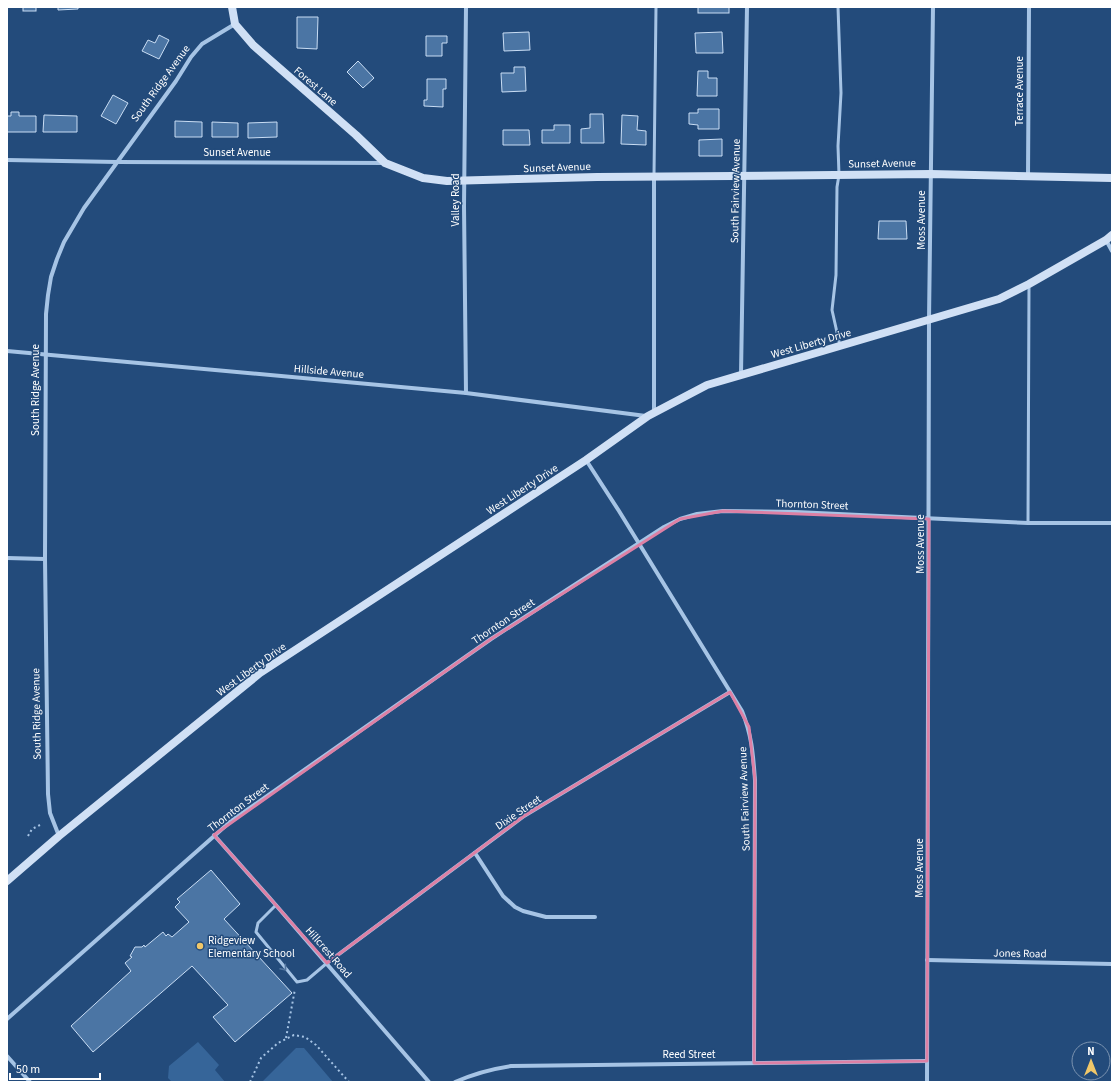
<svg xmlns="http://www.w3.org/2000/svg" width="1119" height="1089" viewBox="0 0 1119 1089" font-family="'Source Sans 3',sans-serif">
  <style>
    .green { fill: #366599 }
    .building { fill: #4b75a4; stroke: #c9ddf4 }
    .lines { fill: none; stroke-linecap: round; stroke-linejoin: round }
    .path { stroke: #a6c4e5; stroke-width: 2; stroke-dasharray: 2 3; stroke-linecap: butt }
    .service { stroke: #a6c4e5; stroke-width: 3 }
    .minor { stroke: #a6c4e5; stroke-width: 4 }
    .secondary { stroke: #d0e0f5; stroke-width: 8 }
    .oneway { stroke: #5175a0 }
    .marked { fill: none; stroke: #dd80a5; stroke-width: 3; stroke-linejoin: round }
    .poi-dot { fill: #f0c769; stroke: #234b7b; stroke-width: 1.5 }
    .labels { text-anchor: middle; stroke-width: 3; stroke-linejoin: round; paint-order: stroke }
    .street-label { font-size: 11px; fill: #fff; stroke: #234b7b }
    .poi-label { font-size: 11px; fill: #fff; stroke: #234b7b; text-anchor: start }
  </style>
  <rect width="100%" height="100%" fill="#234b7b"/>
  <g class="green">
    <polygon points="198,1042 219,1065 215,1070 225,1082 172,1082 168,1078 169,1066"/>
    <polygon points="296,1048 304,1048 333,1082 264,1082 263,1081"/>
  </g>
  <g class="building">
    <rect x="23" y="7" width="13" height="4"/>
    <polygon points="58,7 78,7 78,9 58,10"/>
    <rect x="698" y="7" width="31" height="6"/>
    <polygon points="297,17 318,17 317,49 297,48"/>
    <polygon points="529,32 530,50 504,51 503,33"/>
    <polygon points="722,32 723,53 696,53 695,33"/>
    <polygon points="159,35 169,40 159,59 142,51 148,40 155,43"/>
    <polygon points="426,36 447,36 447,43 442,43 442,56 426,56"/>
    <polygon points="358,61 374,78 363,88 347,72"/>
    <polygon points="514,67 525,67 526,91 502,92 501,73 514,73"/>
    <polygon points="698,71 708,71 708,78 717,78 717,96 697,96"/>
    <polygon points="427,79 446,79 446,89 443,89 443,107 424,106 424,100 427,100"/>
    <polygon points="113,95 128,103 116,124 101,116"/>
    <polygon points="698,109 719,109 719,129 698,129 698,125 689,124 689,113 698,113"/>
    <polygon points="11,112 19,112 19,116 36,116 36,132 7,132 7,116 11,116"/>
    <polygon points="590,114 603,114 604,143 581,143 581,129 590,128"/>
    <polygon points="44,115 77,116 77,132 43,132"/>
    <polygon points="622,115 638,116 637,130 646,131 646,145 621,144"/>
    <polygon points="175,121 202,122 202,137 175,137"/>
    <polygon points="212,122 238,123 238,137 212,137"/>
    <polygon points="277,122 277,137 248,138 248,123"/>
    <polygon points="554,125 570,125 570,143 542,143 542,130 554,130"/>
    <polygon points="503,130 529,130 530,145 503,145"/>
    <polygon points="722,139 722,156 699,156 699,140"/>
    <polygon points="879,221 906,221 907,239 878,239"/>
    <polygon points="211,870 240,904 224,919 292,993 235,1042 213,1017 228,1005 192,966 93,1052 71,1026 131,971 125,963 132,957 130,956 135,947 142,947 144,945 145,947 163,932 166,936 168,934 172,937 189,922 175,907 180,902 177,899"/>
  </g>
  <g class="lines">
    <g class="path">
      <polyline points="28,836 32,829 40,825"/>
      <polyline points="286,1038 295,989"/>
      <polyline points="250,1082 261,1058 278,1043 294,1035 305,1037 316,1045 349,1082"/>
    </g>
    <g class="service">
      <polyline points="838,7 841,93 838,146 839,175 837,187 836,275 832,310 840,346"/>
      <polyline points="654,175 656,7"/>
      <polyline points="1028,523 1029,286"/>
      <polyline points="276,905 258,923 256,932 297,982 307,980 327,963"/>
    </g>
    <g class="minor">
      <polyline points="7,160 117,162 385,163"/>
      <polyline points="1028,176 1029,7"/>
      <polyline points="1106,240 1112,251"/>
      <polyline points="7,351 466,393 646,416"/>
      <polyline points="741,374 747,7"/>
      <polyline points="466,393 464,206 466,7"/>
      <polyline points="654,413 654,177"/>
      <path d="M586,460L619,511L742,711C752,736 753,754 755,780L754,1063"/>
      <polyline points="7,558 45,559"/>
      <polyline points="214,835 268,896 429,1082"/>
      <polyline points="59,836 50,813 48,794 45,559 46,314 48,295 51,277 57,259 64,242 84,208 176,81 191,57 202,44 235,24"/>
      <polyline points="475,853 503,896 515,907 523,911 546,917 595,917"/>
      <polyline points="927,960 1112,964"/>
      <polyline points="327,963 524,816 730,692"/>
      <polyline points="7,1019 230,822 491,639 664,527 680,519 697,514 723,511 796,512 1028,523 1112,523"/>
      <polyline points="7,1056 30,1082"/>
      <path d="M455,1082C473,1074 491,1069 511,1066L927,1061"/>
      <polyline points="927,1082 929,320 933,7"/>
    </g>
    <g class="secondary">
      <polyline points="232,7 235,24 253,45 356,135 385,163 423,178 447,181 597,177 733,176 931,174 1112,178"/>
      <polyline points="7,881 59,836 260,673 586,460 648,416 707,385 999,299 1029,284 1106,240 1112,235"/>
    </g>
  </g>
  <defs><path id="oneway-chevron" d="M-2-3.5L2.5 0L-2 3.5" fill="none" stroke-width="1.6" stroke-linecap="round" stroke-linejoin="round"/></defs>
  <use class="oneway" href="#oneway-chevron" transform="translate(284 968) rotate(49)"/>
  <path class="marked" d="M723,511L929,519L927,1061L754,1063L755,780L749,727L730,692L524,816L327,963L214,835L491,639L680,519Z"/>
  <circle class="poi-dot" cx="200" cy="946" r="4"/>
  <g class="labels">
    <g class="street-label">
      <text transform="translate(160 83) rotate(-54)" y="4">South Ridge Avenue</text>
      <text transform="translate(316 86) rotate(41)" y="4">Forest Lane</text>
      <text transform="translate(1019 91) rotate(-90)" y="4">Terrace Avenue</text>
      <text x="237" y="156">Sunset Avenue</text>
      <text transform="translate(882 163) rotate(-1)" y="4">Sunset Avenue</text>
      <text transform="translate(557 167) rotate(-2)" y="4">Sunset Avenue</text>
      <text transform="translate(735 191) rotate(-89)" y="4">South Fairview Avenue</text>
      <text transform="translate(455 200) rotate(-90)" y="4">Valley Road</text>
      <text transform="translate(921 220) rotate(-90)" y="4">Moss Avenue</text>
      <text transform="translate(811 343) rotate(-16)" y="4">West Liberty Drive</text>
      <text transform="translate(329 371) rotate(5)" y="4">Hillside Avenue</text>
      <text transform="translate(35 390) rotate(-90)" y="4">South Ridge Avenue</text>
      <text transform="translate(522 489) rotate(-33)" y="4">West Liberty Drive</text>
      <text transform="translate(812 504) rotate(2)" y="4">Thornton Street</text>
      <text transform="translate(920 544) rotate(-90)" y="4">Moss Avenue</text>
      <text transform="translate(503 621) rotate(-34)" y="4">Thornton Street</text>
      <text transform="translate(251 669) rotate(-36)" y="4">West Liberty Drive</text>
      <text transform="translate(36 714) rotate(-91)" y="4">South Ridge Avenue</text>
      <text transform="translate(744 799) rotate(-92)" y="4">South Fairview Avenue</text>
      <text transform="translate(238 807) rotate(-37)" y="4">Thornton Street</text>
      <text transform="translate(518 812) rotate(-34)" y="4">Dixie Street</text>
      <text transform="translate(919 868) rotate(-90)" y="4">Moss Avenue</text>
      <text transform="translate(329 952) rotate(49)" y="4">Hillcrest Road</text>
      <text transform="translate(1020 953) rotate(1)" y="4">Jones Road</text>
      <text x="689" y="1058">Reed Street</text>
    </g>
    <g class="poi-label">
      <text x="208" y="944">Ridgeview<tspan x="208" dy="13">Elementary School</tspan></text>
    </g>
  </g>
  <rect width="1119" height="1089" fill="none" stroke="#ffffff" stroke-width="16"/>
  <g transform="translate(1091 1061)"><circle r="19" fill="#234b7b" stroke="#7b93b0"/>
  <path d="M0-3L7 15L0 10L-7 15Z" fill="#f0c769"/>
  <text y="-6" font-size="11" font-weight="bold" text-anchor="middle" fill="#ffffff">N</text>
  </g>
  <path d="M10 1073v6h90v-6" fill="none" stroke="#ffffff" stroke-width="2"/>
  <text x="16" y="1073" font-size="12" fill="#ffffff" stroke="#234b7b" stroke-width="3" paint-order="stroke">50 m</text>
</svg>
